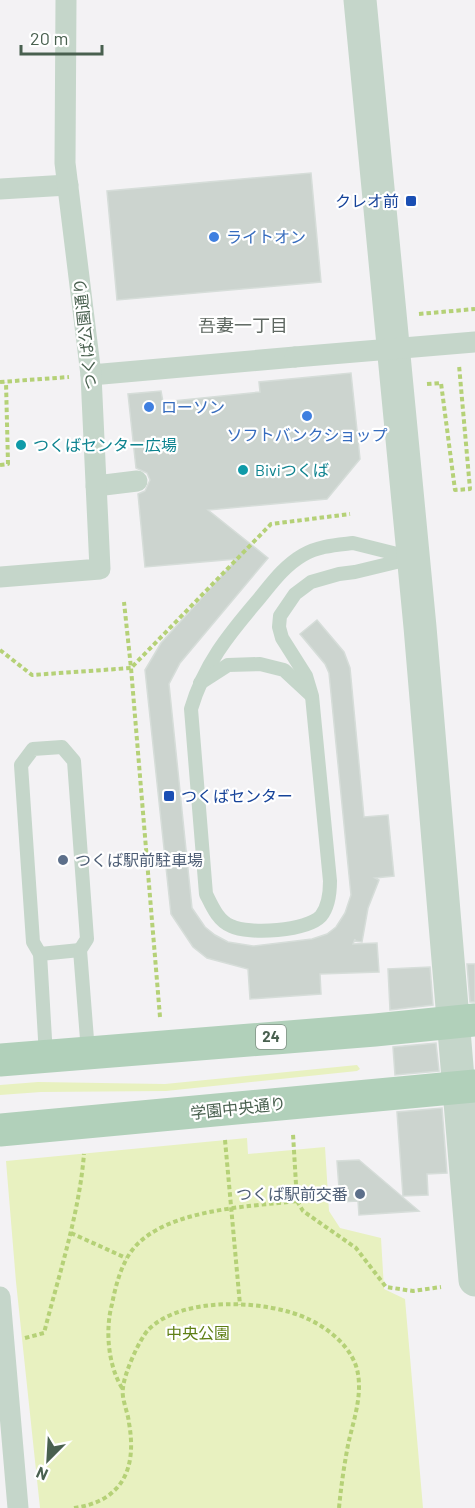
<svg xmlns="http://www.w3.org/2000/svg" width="475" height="1508" viewBox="0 0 475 1508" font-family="Barlow,'Noto Sans JP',sans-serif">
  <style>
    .green { fill: #e8f1c0 }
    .building { fill: #ccd4cf; stroke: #d6ddd9; stroke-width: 1.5 }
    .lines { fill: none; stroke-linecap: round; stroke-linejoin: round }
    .path { stroke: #b5d177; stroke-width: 4; stroke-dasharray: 4.5 3; stroke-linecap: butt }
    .service { stroke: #c5d6ca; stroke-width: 14 }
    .pedestrian { stroke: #c5d6ca; stroke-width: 21 }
    .tertiary { stroke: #c5d6ca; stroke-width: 33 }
    .primary { stroke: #b1d0ba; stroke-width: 33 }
    .pedestrian-bridge { stroke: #c5d6ca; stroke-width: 21 }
    .transit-dot { fill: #1a4fb4; stroke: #fff; stroke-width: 2 }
    .shop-dot { fill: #3f7fe0; stroke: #fff; stroke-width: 2 }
    .culture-dot { fill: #0f9aa8; stroke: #fff; stroke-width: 2 }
    .service-dot { fill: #5c6f8a; stroke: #fff; stroke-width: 2 }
    .labels { text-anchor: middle; stroke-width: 4.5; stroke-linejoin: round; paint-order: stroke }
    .shield { fill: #fff; stroke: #809084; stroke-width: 1.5 }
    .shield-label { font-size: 15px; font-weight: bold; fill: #49604f }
    .transit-label { font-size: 16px; fill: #164399; stroke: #fff; text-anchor: end }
    .shop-label { font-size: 16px; fill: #366cbe; stroke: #fff; text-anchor: start }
    .street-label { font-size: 16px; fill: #49604f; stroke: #fff }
    .culture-label { font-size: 16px; fill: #0d838f; stroke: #fff; text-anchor: start }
    .service-label { font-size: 16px; fill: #4e5e75; stroke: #fff; text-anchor: start }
    .park-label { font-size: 16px; fill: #5f7f15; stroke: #fff }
    .neighbourhood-label { font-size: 18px; fill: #5e6761; stroke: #fff }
  </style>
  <rect width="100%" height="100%" fill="#f3f2f4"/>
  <g class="green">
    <polygon points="357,1065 360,1069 357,1071 166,1091 41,1092 0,1095 0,1085 38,1082 165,1084"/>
    <polygon points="247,1138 248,1154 325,1147 329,1211 340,1228 381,1238 384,1289 405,1299 423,1508 40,1508 16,1282 6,1161"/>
  </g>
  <g class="building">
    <polygon points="311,173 321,282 117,300 107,191"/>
    <polygon points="351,373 360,459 327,499 208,510 268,558 180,663 169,684 192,908 205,927 215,935 228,942 253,946 312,939 327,934 336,927 345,913 351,895 329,673 325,664 300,634 317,620 344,652 350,668 364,817 388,815 394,876 375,878 379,880 368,908 362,942 355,941 355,939 353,944 377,943 379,972 320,974 321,994 250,999 248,969 207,958 193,947 171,914 145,670 161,643 237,559 145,567 138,494 145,491 150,480 147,473 136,468 128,394 161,391 163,402 260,392 259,382"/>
    <polygon points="467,964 475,964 475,1002 470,1002"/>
    <polygon points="430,967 433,1005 390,1010 388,969"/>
    <polygon points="436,1043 439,1071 395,1075 393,1047"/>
    <polygon points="442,1108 447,1173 427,1174 428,1195 403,1196 397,1112"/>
    <polygon points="359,1160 419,1211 359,1215 358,1201 340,1202 337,1161"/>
  </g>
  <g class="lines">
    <g class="path">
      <polyline points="419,314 475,309"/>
      <polyline points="0,382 69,377"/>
      <polyline points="427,384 441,383 455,490 470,489 459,365"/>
      <polyline points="0,465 8,464 6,382"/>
      <polyline points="0,650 32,675 131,668 124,602"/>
      <polyline points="160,1017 131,668 271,524 350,514"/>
      <polyline points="225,1140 240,1305"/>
      <polyline points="297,1201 303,1211 356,1248 386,1287 413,1291 441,1287"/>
      <polyline points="71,1233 126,1258"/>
      <path d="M25,1338L44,1333C59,1274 79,1215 84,1154"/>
      <path d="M122,1388C108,1365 105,1330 112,1304C115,1289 119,1273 126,1260C151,1209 247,1207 297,1201L293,1134"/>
      <path d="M74,1508C123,1501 137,1468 129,1423C128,1412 121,1398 123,1388C124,1374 139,1340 148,1330C182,1295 269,1300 308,1319C330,1329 354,1349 358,1374C362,1398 353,1422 348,1445C344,1466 341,1487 339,1508"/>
    </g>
    <g class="service">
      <path d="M353,543L413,558L355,572L339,574L311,582L295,594L280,616L279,627L282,638L306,676L312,696L330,881C330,892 329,906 321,916C307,931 249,935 231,926C218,921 212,906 206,894L191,709C204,665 228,635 258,600C272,583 284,566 303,555C318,546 336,545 353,543Z"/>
      <polyline points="200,683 228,665 260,664 284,670 311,695"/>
      <polyline points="40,954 80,950"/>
      <polyline points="46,1056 40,954 33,942 21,765 33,749 62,747 74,761 87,939 80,950 88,1052"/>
    </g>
    <g class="pedestrian">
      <polyline points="0,189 68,185"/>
      <polyline points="91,375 295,357"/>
      <polyline points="96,486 137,481"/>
      <polyline points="0,577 100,569 91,375 65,163 66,0"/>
      <polyline points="0,1297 18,1508"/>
    </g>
    <polyline class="tertiary" points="360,0 420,627 475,1280"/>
    <g class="primary">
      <polyline points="0,1060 375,1030 475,1020"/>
      <polyline points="0,1130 475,1086"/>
    </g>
    <polyline class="pedestrian-bridge" points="295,357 475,342"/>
  </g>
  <g class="transit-dot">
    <rect x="405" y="195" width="12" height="12" rx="3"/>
    <rect x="163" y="790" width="12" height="12" rx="3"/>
  </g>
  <g class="shop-dot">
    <circle cx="214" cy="237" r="6"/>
    <circle cx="149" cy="407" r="6"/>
    <circle cx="307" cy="416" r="6"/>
  </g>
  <g class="culture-dot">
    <circle cx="21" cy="445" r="6"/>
    <circle cx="243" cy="470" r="6"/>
  </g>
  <g class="service-dot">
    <circle cx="63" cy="860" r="6"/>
    <circle cx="360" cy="1194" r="6"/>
  </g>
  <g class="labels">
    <rect class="shield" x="256" y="1025" width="30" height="24" rx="4.5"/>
    <g class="shield-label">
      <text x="271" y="1042">24</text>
    </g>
    <g class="transit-label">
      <text x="399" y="207">クレオ前</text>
      <text x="181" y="802" text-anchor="start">つくばセンター</text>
    </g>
    <g class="shop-label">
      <text x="226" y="243">ライトオン</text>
      <text x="161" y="413">ローソン</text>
      <text x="307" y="441" text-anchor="middle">ソフトバンクショップ</text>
    </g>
    <g class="street-label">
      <text transform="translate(85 334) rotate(-96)" y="6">つくば公園通り</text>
      <text transform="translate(238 1108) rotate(-6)" y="6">学園中央通り</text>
    </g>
    <g class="culture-label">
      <text x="33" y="451">つくばセンター広場</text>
      <text x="255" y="476">Biviつくば</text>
    </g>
    <g class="service-label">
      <text x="75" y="866">つくば駅前駐車場</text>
      <text x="348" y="1200" text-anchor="end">つくば駅前交番</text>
    </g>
    <g class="park-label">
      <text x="198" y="1339">中央公園</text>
    </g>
    <g class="neighbourhood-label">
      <text x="243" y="332">吾妻一丁目</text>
    </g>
  </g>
  <g transform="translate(48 1460) rotate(204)" stroke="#ffffff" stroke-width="4.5" paint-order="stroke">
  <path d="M0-4.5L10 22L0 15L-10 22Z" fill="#49604f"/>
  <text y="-9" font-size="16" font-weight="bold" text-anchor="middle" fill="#49604f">N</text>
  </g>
  <path d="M21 45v9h81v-9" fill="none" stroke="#49604f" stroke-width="3"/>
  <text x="30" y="45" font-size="18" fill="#49604f" stroke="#ffffff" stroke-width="4.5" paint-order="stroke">20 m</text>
</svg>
